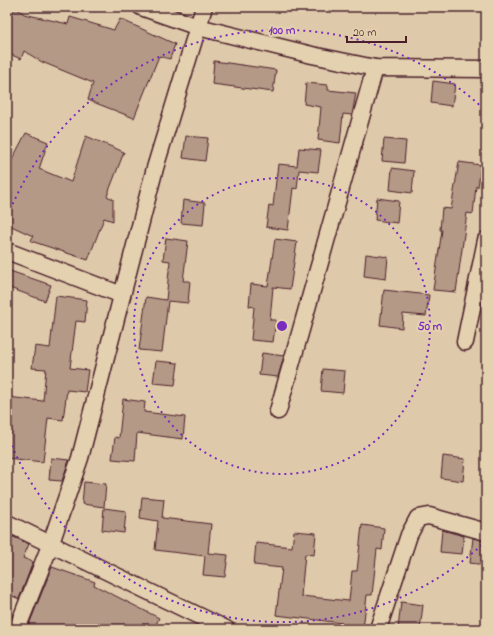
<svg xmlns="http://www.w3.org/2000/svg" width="493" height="636" viewBox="0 0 493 636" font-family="'Indie Flower',sans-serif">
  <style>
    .building { fill: #b59987; stroke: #4a1f2b }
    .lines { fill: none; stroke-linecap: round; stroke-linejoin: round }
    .minor-casing { stroke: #4a1f2b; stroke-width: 19 }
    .minor { stroke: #e4d1af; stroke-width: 16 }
    .ring { fill: none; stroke: #7b2cbf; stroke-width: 2; stroke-dasharray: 2 4 }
    .centre { fill: #7b2cbf; stroke: #e4d1af; stroke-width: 2 }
    .ring-label { font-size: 12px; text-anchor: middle; font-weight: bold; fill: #7b2cbf; stroke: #e4d1af; stroke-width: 4; stroke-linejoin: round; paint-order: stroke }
  </style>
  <rect width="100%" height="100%" fill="#decaaa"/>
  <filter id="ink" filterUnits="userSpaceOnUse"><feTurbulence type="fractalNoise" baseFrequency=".025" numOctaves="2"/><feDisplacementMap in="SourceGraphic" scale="8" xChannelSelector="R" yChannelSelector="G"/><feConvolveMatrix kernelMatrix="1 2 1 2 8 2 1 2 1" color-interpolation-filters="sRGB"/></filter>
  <g filter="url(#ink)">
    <g class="building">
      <polygon points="16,7 24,14 68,24 70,17 114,30 120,19 175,44 170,59 159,56 134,118 88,100 93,83 42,62 24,51 21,59 7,53 7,18"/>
      <polygon points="214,61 276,70 273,92 212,84"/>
      <polygon points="433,81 455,84 452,106 431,103"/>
      <polygon points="306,83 328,85 328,90 356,93 352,115 343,114 340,143 318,140 321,107 304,104"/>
      <polygon points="26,133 48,142 39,169 71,182 86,136 124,152 107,196 113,199 113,221 104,218 88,260 31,241 33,236 7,224 7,169"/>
      <polygon points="186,136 208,138 205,161 183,158"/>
      <polygon points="384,139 406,141 404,163 382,161"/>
      <polygon points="299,148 321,150 318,172 299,170 297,189 293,188 288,230 266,227 269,205 273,206 278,164 297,166"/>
      <polygon points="459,162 481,165 478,187 476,186 473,214 467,213 456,292 433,290 442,230 440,230 442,208 451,209"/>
      <polygon points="392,168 414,171 412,193 390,190"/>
      <polygon points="377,198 399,201 397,223 375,220"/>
      <polygon points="183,200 205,203 203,225 181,223"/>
      <polygon points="166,238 188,241 183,281 190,281 188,303 168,301 162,352 139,350 146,297 166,300 170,261 163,260"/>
      <polygon points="275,239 297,242 290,289 273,287 270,320 276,320 273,342 251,340 254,307 249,306 251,284 268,286"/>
      <polygon points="366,254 388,257 386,279 364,276"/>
      <polygon points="7,270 51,285 45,301 7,287"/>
      <polygon points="384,290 429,295 426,316 403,314 402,328 380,325"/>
      <polygon points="56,296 87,300 85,322 76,321 70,368 88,370 85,392 67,390 63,420 48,418 43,462 7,458 7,397 43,401 46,369 32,368 35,346 50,348"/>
      <polygon points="262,353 284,356 278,377 259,375"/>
      <polygon points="156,361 178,363 175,385 153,383"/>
      <polygon points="323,369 345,371 343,393 321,391"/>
      <polygon points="123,399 145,402 144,412 185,417 183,439 137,433 135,461 112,459 115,437 119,438"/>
      <polygon points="443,456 465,459 463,481 441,478"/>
      <polygon points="51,458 69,460 62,481 49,480"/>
      <polygon points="84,482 106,484 104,507 82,504"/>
      <polygon points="142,497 164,499 162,518 211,524 208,553 228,555 225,577 203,575 205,556 155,550 158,521 140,518"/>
      <polygon points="104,508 126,511 124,533 102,530"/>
      <polygon points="362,525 384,528 382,550 377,549 372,595 367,595 363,629 341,629 342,623 276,615 282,568 254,565 256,543 292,547 294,531 316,533 314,555 305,554 301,596 349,601 352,571 357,571"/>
      <polygon points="442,530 464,536 462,554 440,552"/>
      <polygon points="7,534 29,544 23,558 33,562 19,599 8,594 7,595"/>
      <polygon points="473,538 486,541 486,565 470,563"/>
      <polygon points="52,567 95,582 94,585 159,618 154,629 35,629 28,627"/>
      <polygon points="401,602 423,605 420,629 398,629"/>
    </g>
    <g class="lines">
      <g class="minor-casing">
        <g id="minor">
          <polyline points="141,7 198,27 312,55 375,68 486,69"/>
          <polyline points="7,251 122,295"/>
          <polyline points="465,342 486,240"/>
          <polyline points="278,411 375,68"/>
          <polyline points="7,523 226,629"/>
          <polyline points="17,629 51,543 80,458 155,168 204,7"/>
          <polyline points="378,629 409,535 418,518 429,516 486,532"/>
        </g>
      </g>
      <use href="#minor" class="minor"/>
    </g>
  </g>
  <g class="ring">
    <circle cx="282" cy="326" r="148"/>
    <path d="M486 541A296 296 0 0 1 8 437M8 215A296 296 0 0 1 486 111"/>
  </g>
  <circle cx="282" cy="326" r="6" class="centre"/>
  <g class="ring-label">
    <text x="282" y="34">100 m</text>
    <text x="430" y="330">50 m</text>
  </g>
  <rect width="493" height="636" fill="none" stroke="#e4d1af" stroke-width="24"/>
  <rect x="12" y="12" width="469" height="612" fill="none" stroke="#4a1f2b" stroke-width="1.5" filter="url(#ink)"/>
  <path d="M347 36v6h59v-6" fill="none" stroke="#4a1f2b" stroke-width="2"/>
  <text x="353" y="36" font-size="12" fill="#4a1f2b" stroke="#e4d1af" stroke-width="3" paint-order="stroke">20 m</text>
</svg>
